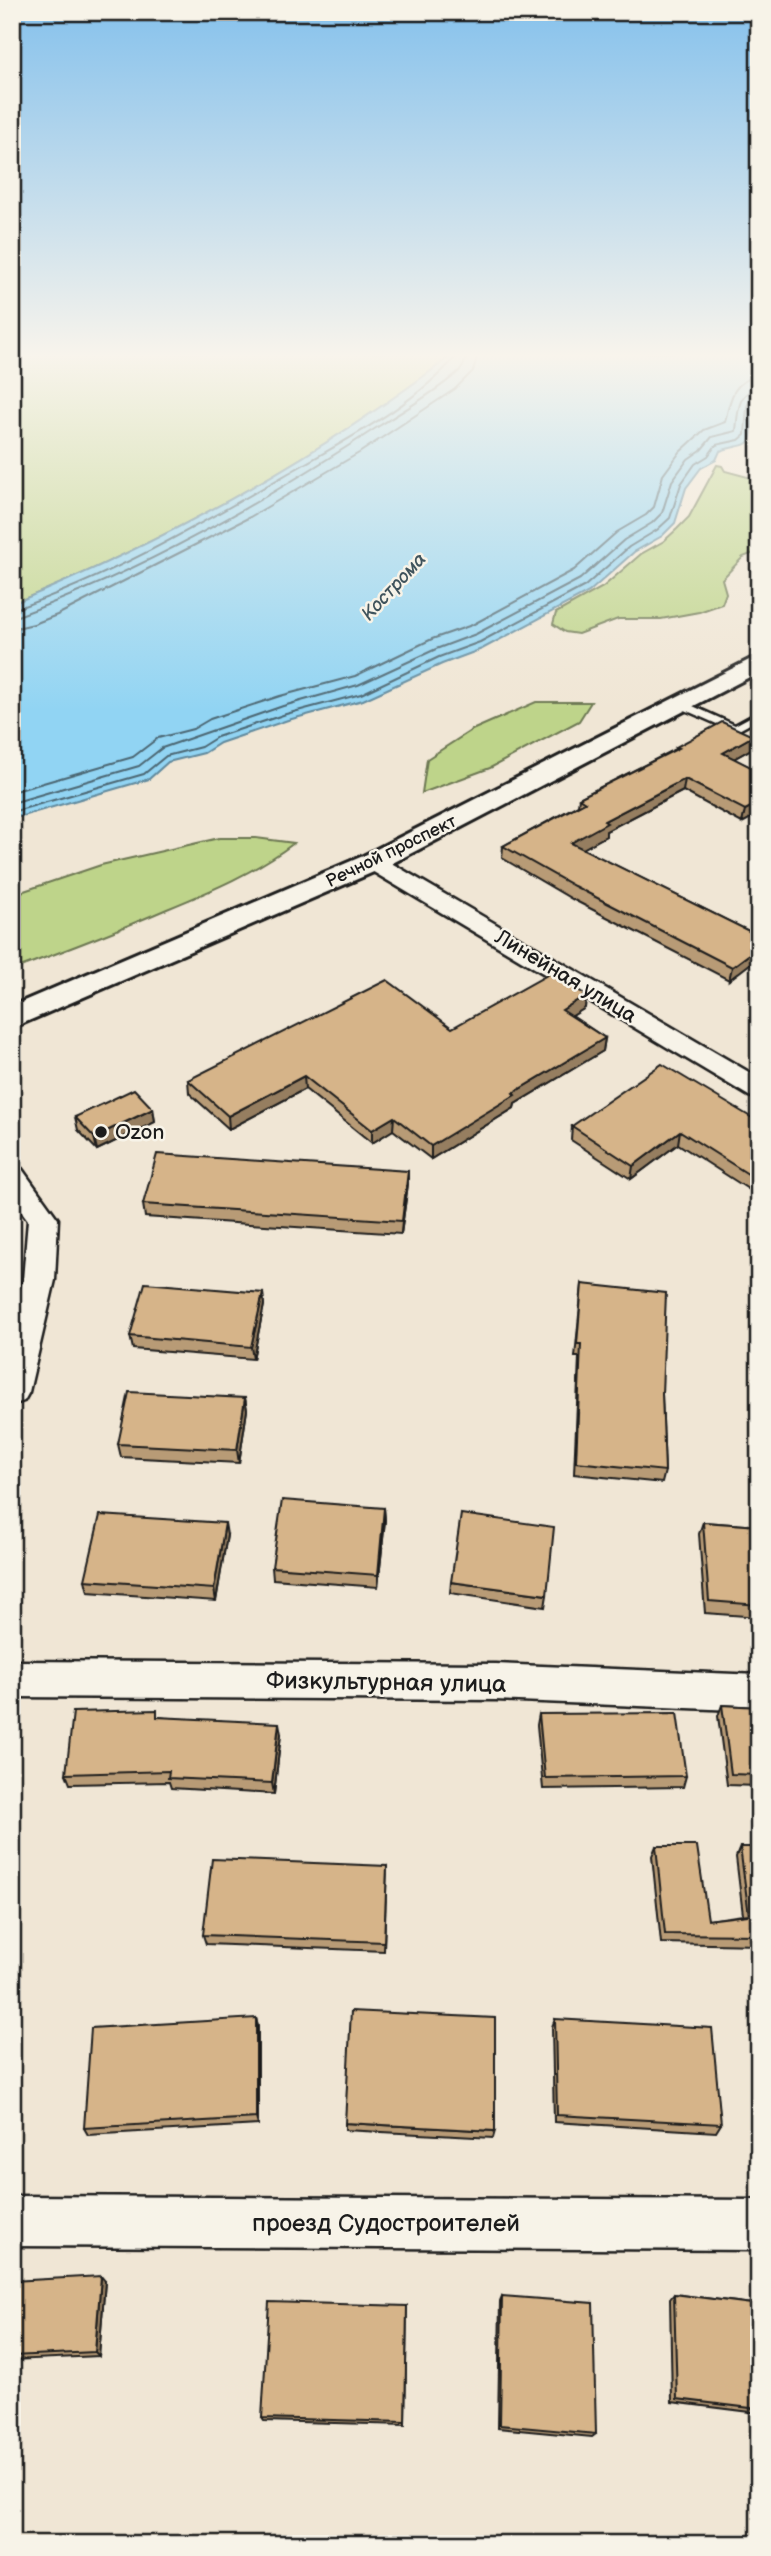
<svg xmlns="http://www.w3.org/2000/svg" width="771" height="2556" viewBox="0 0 771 2556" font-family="'Balsamiq Sans',sans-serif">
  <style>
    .green { fill: #bed48a; stroke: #6d7853; stroke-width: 2 }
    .water { fill: #91d4f3; stroke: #628a9d; stroke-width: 2 }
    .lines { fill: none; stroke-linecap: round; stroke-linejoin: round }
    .shore { stroke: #4b6672; stroke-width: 2 }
    .service-casing { stroke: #1c1c1c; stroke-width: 5 }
    .minor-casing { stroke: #1c1c1c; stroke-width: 5 }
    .tertiary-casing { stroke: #1c1c1c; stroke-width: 6 }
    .service { fill: #f7f3e8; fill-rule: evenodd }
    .minor { fill: #f7f3e8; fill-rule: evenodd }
    .tertiary { fill: #f7f3e8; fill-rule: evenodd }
    .wall { fill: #b89b76; stroke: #1c1c1c; stroke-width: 2 }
    .shaded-wall { fill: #967e60; stroke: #1c1c1c; stroke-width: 2 }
    .building { fill: #d6b489; stroke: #1c1c1c; stroke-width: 2 }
    .poi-dot { fill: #1c1c1c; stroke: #f7f3e8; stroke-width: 2.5 }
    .labels { text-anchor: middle; stroke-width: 5; stroke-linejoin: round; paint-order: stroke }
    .far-street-label { font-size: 18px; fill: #1c1c1c; stroke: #f7f3e8 }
    .far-water-label { font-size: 19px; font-style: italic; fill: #3f535c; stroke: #f7f3e8 }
    .street-label { font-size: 21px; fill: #1c1c1c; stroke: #f7f3e8 }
    .poi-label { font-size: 21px; fill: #1c1c1c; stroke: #f7f3e8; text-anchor: start }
    .near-street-label { font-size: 24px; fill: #1c1c1c; stroke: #f7f3e8 }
  </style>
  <rect width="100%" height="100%" fill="#f0e6d5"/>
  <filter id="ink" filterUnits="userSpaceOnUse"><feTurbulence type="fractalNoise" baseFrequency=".0143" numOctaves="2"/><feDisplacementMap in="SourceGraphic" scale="14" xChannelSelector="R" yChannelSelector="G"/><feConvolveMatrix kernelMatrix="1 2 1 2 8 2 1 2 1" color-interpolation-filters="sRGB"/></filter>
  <g filter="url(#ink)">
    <g class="green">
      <path d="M12,353H455C320,456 170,539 12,604Z"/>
      <polygon points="717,465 722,466 725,471 759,480 759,551 743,557 722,579 726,593 722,604 699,612 661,619 618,619 578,634 565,632 553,624 556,613 603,587 641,554 664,541 677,529 689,517"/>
      <polygon points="536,702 591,702 579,721 490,768 422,793 427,759 472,730"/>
      <path d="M219,838H256L294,843C256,872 211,891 167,909C116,931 64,951 12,970V895L101,865Z"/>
    </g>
    <path class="water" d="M455,353H759V399L754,407L756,412L752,418C753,451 747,442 720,451L716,460L701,468L686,488L675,523L662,536L634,552L589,592L482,649L442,664L363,700L288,720L220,743L204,753L168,762L149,779L12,819V604C170,539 320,456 455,353Z"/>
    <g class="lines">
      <g class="shore">
        <path d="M12,610C111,577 204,522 294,470C351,437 416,404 459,353"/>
        <path d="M12,618C142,572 264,501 379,426C400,413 447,385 462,368C465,364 466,358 467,353"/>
        <polyline points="12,629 34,624 57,615 250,517 359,453 455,389 473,371 478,353"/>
        <path d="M12,792L133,757L158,738L193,729L210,719L280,696L355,676L432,639L472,625L574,570L617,532L646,515L654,507L663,475L680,452L704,430L725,422C730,399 733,380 759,376"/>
        <path d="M12,803L139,766L162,748L283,706L358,685L436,649L476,634L580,579L624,540L652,523L662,513L672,481L688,459L701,450L712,437L736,431C738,412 737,392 759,387"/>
        <polyline points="12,812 144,774 166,756 201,747 217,737 286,714 361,694 439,657 480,642 585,586 629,547 657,530 670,518 681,484 695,464 708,456 716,445 739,440 745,435 747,406 752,397 759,395"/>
      </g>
      <g class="service-casing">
        <polygon id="service" points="676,702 684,702 735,725 759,712 759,719 735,732 676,706"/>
      </g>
      <g class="minor-casing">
        <g id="minor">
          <polygon points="373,855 381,857 759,1078 759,1099 749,1096 365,867 361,862 365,857"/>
          <polygon points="12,1166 22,1169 58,1219 55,1280 29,1392 24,1401 12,1405 12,1324 23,1280 28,1220 12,1198"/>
          <polygon points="12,1661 496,1664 759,1675 759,1711 496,1700 12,1697"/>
          <polygon points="12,2196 759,2200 759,2250 12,2246"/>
        </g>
      </g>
      <g class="tertiary-casing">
        <polygon id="tertiary" points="759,655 759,672 383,868 12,1028 12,1006 363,856"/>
      </g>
      <use href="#service" class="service"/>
      <use href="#minor" class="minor"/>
      <use href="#tertiary" class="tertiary"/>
    </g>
    <g class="wall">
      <polygon points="753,736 751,749 733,759 759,771 742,823 683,791 606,831 606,836 582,849 759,936 729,980 572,899 502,858 503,846 578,805 579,798 676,749 676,747"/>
      <polygon points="586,995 585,1008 572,1016 605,1038 603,1051 515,1104 514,1108 431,1159 393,1130 372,1143 305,1089 229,1129 189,1093 188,1080 452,1028"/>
      <polygon points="153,1109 155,1122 97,1150 78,1130 75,1117"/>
      <polygon points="759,1122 759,1196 678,1144 631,1179 571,1140 572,1126"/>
      <polygon points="408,1171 408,1184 401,1234 145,1217 143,1204"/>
      <polygon points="582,1284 662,1394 665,1471 662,1483 574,1474 579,1357 575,1357"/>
      <polygon points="263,1293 264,1305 253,1359 133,1349 130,1336"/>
      <polygon points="245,1398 247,1410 239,1463 121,1457 118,1444"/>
      <polygon points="384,1508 385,1520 378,1587 273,1579 272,1567"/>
      <polygon points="703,1522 759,1526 759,1617 705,1613 699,1534"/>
      <polygon points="227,1535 216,1601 88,1592 85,1580"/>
      <polygon points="451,1582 547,1595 545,1607 450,1593"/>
      <polygon points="722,1705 759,1707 759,1786 727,1785 718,1716"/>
      <polygon points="539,1714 686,1776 683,1787 543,1789 537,1725"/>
      <polygon points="159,1717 281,1734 274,1794 171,1788 169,1782 70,1784 66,1774"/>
      <polygon points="656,1846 708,1920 743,1915 736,1857 740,1847 759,1847 759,1945 661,1943 652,1856"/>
      <polygon points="387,1866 384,1951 206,1944 203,1935"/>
      <polygon points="256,2018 258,2027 258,2125 88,2135 84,2128"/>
      <polygon points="555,2019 721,2124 716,2132 554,2122 552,2027"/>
      <polygon points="345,2123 495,2131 493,2138 345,2130"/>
      <polygon points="12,2281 105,2281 99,2356 12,2360"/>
      <polygon points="674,2294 759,2305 759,2413 672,2402 670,2299"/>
      <polygon points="502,2296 596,2434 592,2437 498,2428 500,2301"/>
      <polygon points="407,2306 405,2425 264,2421 262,2418"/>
    </g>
    <g class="shaded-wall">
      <polygon points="753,736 751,749 721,766 723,753"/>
      <polygon points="685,779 683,791 606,831 606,836 570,856 571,843 604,821"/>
      <polygon points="759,803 759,814 742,823 745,810"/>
      <polygon points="759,947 759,957 729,980 732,967"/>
      <polygon points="586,995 585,1008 561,1023 562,1010"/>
      <polygon points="605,1038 603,1051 515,1104 514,1108 431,1159 431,1146 513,1093"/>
      <polygon points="304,1076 305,1089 229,1129 228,1116"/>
      <polygon points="153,1109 155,1122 97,1150 94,1137"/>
      <polygon points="394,1117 393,1130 372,1143 372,1130"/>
      <polygon points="680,1131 678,1144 631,1179 633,1166"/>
      <polygon points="408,1171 408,1184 401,1234 402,1221"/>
      <polygon points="263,1293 264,1305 253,1359 251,1347"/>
      <polygon points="245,1398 247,1410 239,1463 237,1450"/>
      <polygon points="384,1508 385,1520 378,1587 378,1575"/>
      <polygon points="225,1523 227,1535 216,1601 214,1589"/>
      <polygon points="279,1723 281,1734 274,1794 272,1783"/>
      <polygon points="256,2018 258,2027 258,2125 256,2118"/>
      <polygon points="101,2276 105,2281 99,2356 95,2352"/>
    </g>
    <g class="building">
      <polygon points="722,722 753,736 723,753 759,771 759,803 745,810 685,779 604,821 607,823 571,843 759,936 759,947 732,967 574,886 503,846 585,802 579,798 679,748 676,747"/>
      <polygon points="551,973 586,995 562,1010 605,1038 513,1093 515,1095 431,1146 394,1117 372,1130 304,1076 228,1116 188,1080 387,980 452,1028"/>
      <polygon points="662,1064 759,1122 759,1181 680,1131 633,1166 572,1126"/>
      <polygon points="134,1089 153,1109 94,1137 75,1117"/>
      <polygon points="157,1154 408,1171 402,1221 143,1204"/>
      <polygon points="145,1283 263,1293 251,1347 130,1336"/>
      <polygon points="582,1284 666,1293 662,1394 665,1471 576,1462 581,1344 577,1344"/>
      <polygon points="129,1392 245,1398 237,1450 118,1444"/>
      <polygon points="282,1500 384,1508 378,1575 272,1567"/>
      <polygon points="461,1514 554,1527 547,1595 451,1582"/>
      <polygon points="100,1515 225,1523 214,1589 85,1580"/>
      <polygon points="703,1522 759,1526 759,1605 709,1601"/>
      <polygon points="722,1705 759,1707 759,1775 731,1774"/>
      <polygon points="157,1710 157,1717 279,1723 272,1783 168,1778 169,1771 66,1774 73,1712"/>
      <polygon points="677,1713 686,1776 545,1778 539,1714"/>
      <polygon points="656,1846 697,1846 708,1920 749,1915 740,1847 759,1847 759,1935 665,1934"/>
      <polygon points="212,1859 387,1866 384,1942 203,1935"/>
      <polygon points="351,2011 495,2018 495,2131 345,2123"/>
      <polygon points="256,2018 256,2118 84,2128 91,2028"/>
      <polygon points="555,2019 712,2028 721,2124 557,2115"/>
      <polygon points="101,2276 95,2352 12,2356 12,2281"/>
      <polygon points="674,2294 759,2305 759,2409 677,2399"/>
      <polygon points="502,2296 593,2303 596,2434 500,2425"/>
      <polygon points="269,2302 407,2306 405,2422 262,2418"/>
    </g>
  </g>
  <linearGradient id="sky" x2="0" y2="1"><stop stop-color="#85c1ec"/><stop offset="0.5" stop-color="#f8f4ec"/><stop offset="1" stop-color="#f8f4ec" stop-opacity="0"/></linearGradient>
  <rect width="771" height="711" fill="url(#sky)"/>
  <circle class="poi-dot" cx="101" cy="1132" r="7"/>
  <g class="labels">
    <g class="far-street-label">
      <text transform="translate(391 851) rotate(-26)" y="6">Речной проспект</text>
    </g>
    <g class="far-water-label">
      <text transform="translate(393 586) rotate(-47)" y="7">Кострома</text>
    </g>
    <g class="street-label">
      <text transform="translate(566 976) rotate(31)" y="7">Линейная улица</text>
    </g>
    <g class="poi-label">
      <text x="115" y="1139">Ozon</text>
    </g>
    <g class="near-street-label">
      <text transform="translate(386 1682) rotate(1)" y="8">Физкультурная улица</text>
      <text x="386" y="2231">проезд Судостроителей</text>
    </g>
  </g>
  <rect width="771" height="2556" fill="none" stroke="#f7f3e8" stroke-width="42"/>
  <rect x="21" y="21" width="729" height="2514" fill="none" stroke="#1c1c1c" stroke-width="2.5" filter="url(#ink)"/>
</svg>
